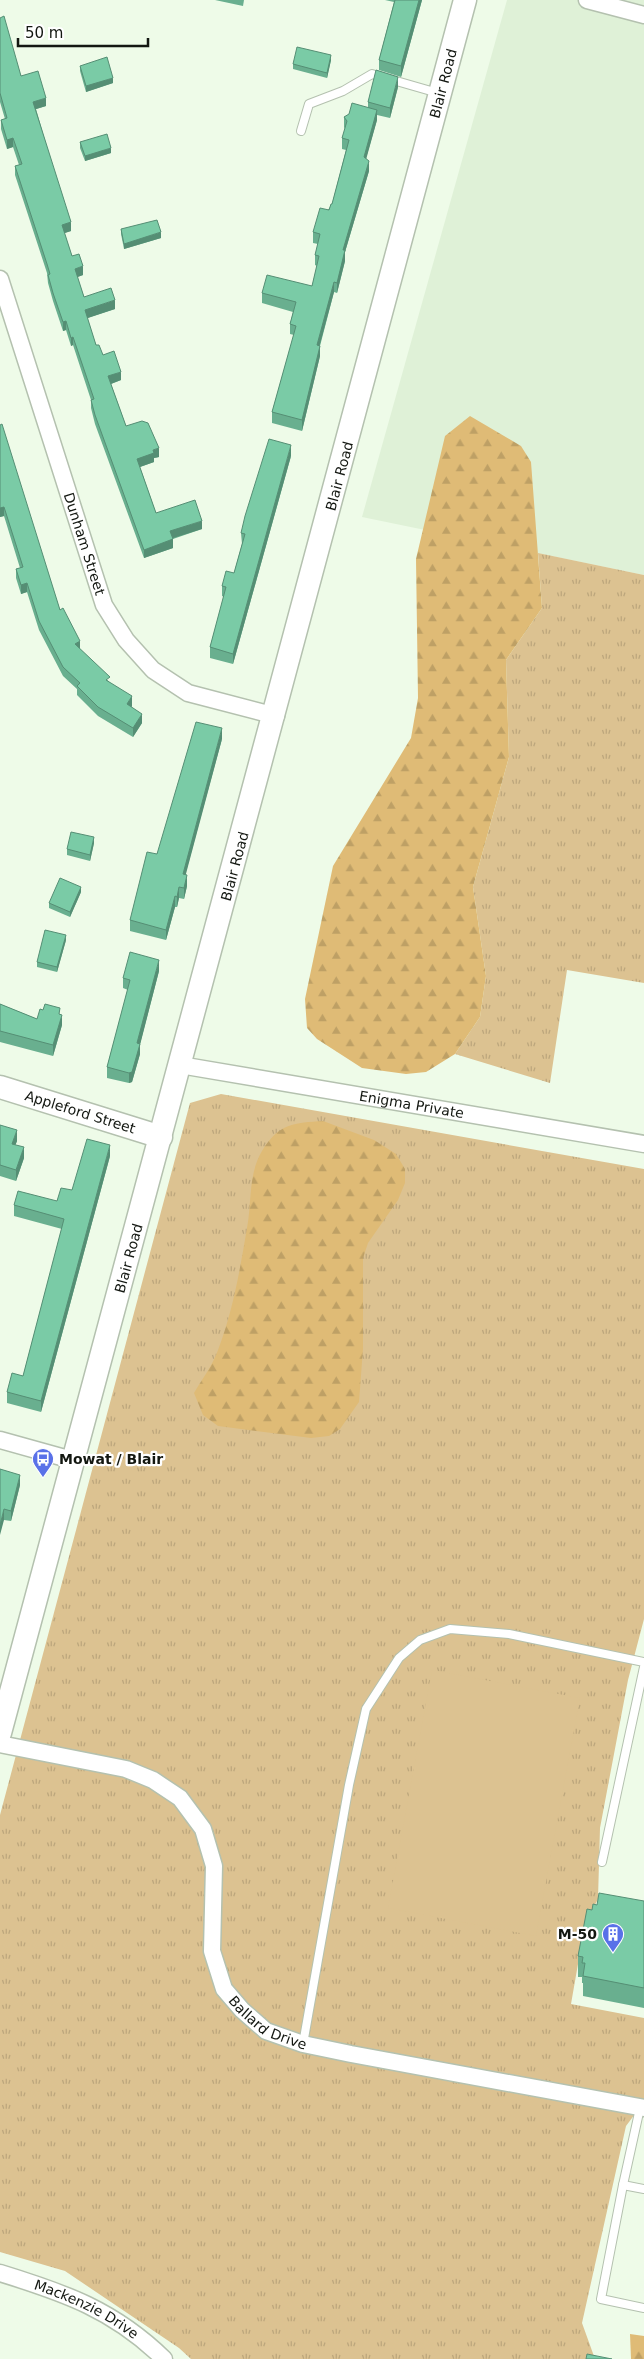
<svg xmlns="http://www.w3.org/2000/svg" width="644" height="2359" viewBox="0 0 644 2359" font-family="'DejaVu Sans',sans-serif">
  <style>
    .built { fill: #dff1d7 }
    .grass { fill: url(#grass-tufts) }
    .forest { fill: url(#forest-firs) }
    .pitch { fill: #dcc291 }
    .lines { fill: none; stroke-linecap: round; stroke-linejoin: round }
    .lane-casing { stroke: #b4c1af; stroke-width: 10 }
    .street-casing { stroke: #b4c1af; stroke-width: 19 }
    .secondary-casing { stroke: #b4c1af; stroke-width: 25 }
    .lane { stroke: #fff; stroke-width: 8 }
    .street { stroke: #fff; stroke-width: 16 }
    .secondary { stroke: #fff; stroke-width: 22 }
    .wall { fill: #69af8f }
    .shaded-wall { fill: #558e74 }
    .building { fill: #7acba6; stroke: #558e74 }
    .labels { text-anchor: middle; stroke-width: 4.5; stroke-linejoin: round; paint-order: stroke }
    .street-label { font-size: 14px; fill: #131711; stroke: #fff }
    .poi-label { font-size: 14px; font-weight: bold; fill: #131711; stroke: #fff; text-anchor: start }
  </style>
  <defs>
    <pattern id="grass-tufts" width="24" height="20" patternUnits="userSpaceOnUse" patternTransform="scale(1.25)"><rect width="24" height="20" fill="#dcc291"/><path d="M3 7l-1-3M5 7V3M7 7l1-3M15 17l-1-3M17 17v-4M19 17l1-3" fill="none" stroke="#bca67c"/></pattern>
    <pattern id="forest-firs" width="22" height="20" patternUnits="userSpaceOnUse" patternTransform="scale(1.25)"><rect width="22" height="20" fill="#dfbb76"/><path d="M5 1l3.5 6h-7zM16 11l3.5 6h-7z" fill="#bea065"/></pattern>
  </defs>
  <rect width="100%" height="100%" fill="#eefbe8"/>
  <polygon class="built" points="507,0 644,0 644,575 362,517"/>
  <g class="grass">
    <polygon points="538,553 644,575 644,983 567,970 550,1083 455,1054 480,1017 486,976 473,887 509,757 506,660 542,608"/>
    <polygon points="221,1094 644,1169 644,1619 628,1680 600,1828 598,1899 585,1924 571,2004 644,2018 644,2102 626,2126 582,2323 595,2359 191,2359 179,2348 65,2271 0,2252 0,1815 190,1103"/>
  </g>
  <g class="forest">
    <polygon points="470,416 521,446 531,462 542,608 506,660 509,757 473,887 486,976 480,1017 455,1054 426,1072 406,1074 362,1068 317,1039 307,1028 305,999 333,866 411,738 418,698 416,559 445,436"/>
    <path d="M323,1121L374,1140L396,1154L405,1169V1183L398,1200L368,1243L363,1258V1349L359,1402L340,1429L329,1436L311,1438L218,1426L203,1415L194,1393C202,1379 213,1365 218,1350C233,1311 240,1269 247,1228C252,1202 248,1174 262,1151C279,1123 294,1123 323,1121Z"/>
    <polygon points="630,2334 644,2336 644,2359 631,2359"/>
  </g>
  <polygon class="pitch" points="432,1670 580,1698 536,1936 388,1908"/>
  <g class="lines">
    <g class="lane-casing">
      <g id="lane">
        <polyline points="301,131 309,104 343,91 372,74 438,93"/>
        <polyline points="602,1862 644,1667"/>
        <polyline points="303,2044 349,1785 366,1709 399,1658 420,1640 450,1629 509,1634 644,1662"/>
        <polyline points="623,2185 640,2108"/>
        <polyline points="644,2189 623,2185 601,2299 644,2308"/>
      </g>
    </g>
    <g class="street-casing">
      <g id="street">
        <polyline points="587,0 644,15"/>
        <path id="s1" d="M0,279L104,605L126,640L153,670L188,693L276,716"/>
        <path id="s2" d="M180,1065L644,1144"/>
        <polyline points="0,1440 72,1460"/>
        <path id="s3" d="M0,1744L126,1769L153,1780L180,1798L203,1829L214,1866L212,1951L224,1989L242,2010L266,2031L303,2044L351,2054L644,2108"/>
        <path id="s4" d="M0,2273C65,2293 114,2310 164,2359"/>
      </g>
    </g>
    <g class="secondary-casing">
      <g id="secondary">
        <path id="s5" d="M0,1087L161,1137"/>
        <path id="s6" d="M0,1733C156,1156 314,579 465,0"/>
      </g>
    </g>
    <use href="#lane" class="lane"/>
    <use href="#street" class="street"/>
    <use href="#secondary" class="secondary"/>
  </g>
  <g class="wall">
    <polygon points="215,0 244,0 243,6"/>
    <polygon points="385,0 422,0 401,77 379,70 379,60 394,2"/>
    <polygon points="0,18 21,76 46,106 36,109 71,231 64,233 72,256 83,275 77,277 84,297 115,309 87,318 96,345 121,380 111,384 126,426 159,457 154,458 154,462 140,467 156,513 202,529 173,539 173,548 144,558 95,424 91,408 91,400 73,345 71,346 66,330 63,331 53,301 48,283 47,273 15,175 15,166 19,165 13,147 7,149 1,129 1,120 5,119 0,102"/>
    <polygon points="331,60 327,78 293,69 293,64"/>
    <polygon points="80,66 113,83 86,92 80,71"/>
    <polygon points="398,87 390,118 377,115 377,120 366,158 369,171 345,252 345,261 337,293 334,292 320,346 320,356 302,431 272,423 272,412 294,335 290,334 290,324 293,312 262,303 262,293 312,286 317,266 315,265 315,255 318,244 313,243 313,232 332,204 346,150 342,149 342,138 345,129 344,127 344,117 368,108 368,102"/>
    <polygon points="80,142 111,153 85,161 80,148"/>
    <polygon points="121,229 161,238 124,249 121,234"/>
    <polygon points="0,425 60,610 80,649 110,683 132,706 131,707 142,723 133,737 98,716 77,695 77,689 63,676 39,630 27,592 21,594 16,578 16,569 20,568 4,516 0,517"/>
    <polygon points="291,456 233,664 210,658 210,647 224,597 222,596 222,586 234,573 242,544 241,533"/>
    <polygon points="222,739 185,875 187,886 184,899 179,898 177,907 175,907 166,940 130,931 130,920 157,854"/>
    <polygon points="94,843 90,861 67,855 67,849"/>
    <polygon points="81,892 70,917 49,908 49,903"/>
    <polygon points="66,940 57,972 37,967 37,962"/>
    <polygon points="159,971 140,1044 140,1054 132,1082 129,1083 107,1078 107,1067 128,990 123,988 123,978"/>
    <polygon points="0,1004 37,1019 60,1014 62,1025 53,1056 0,1042"/>
    <polygon points="0,1125 17,1141 15,1145 24,1158 16,1181 0,1176"/>
    <polygon points="110,1156 41,1412 7,1403 7,1392 23,1376 62,1229 14,1216 14,1205 57,1201 72,1190"/>
    <polygon points="0,1469 20,1485 11,1521 4,1520"/>
    <polygon points="644,1901 644,2008 583,1996 583,1983 582,1983 582,1977 578,1977 578,1956 592,1910 597,1905"/>
  </g>
  <g class="shaded-wall">
    <polygon points="419,0 422,0 401,77 401,66"/>
    <polygon points="331,55 331,60 327,78 327,73"/>
    <polygon points="398,77 398,87 390,118 390,108"/>
    <polygon points="113,78 113,83 86,92 86,86"/>
    <polygon points="46,98 46,106 33,110 33,102"/>
    <polygon points="377,110 377,120 364,167 364,157"/>
    <polygon points="13,138 13,147 7,149 7,140"/>
    <polygon points="111,148 111,153 85,161 85,156"/>
    <polygon points="369,161 369,171 345,252 345,261 337,293 337,283 343,250"/>
    <polygon points="71,222 71,231 62,234 62,225"/>
    <polygon points="161,232 161,238 124,249 124,244"/>
    <polygon points="83,266 83,275 75,278 75,269"/>
    <polygon points="334,282 334,292 317,355 317,345"/>
    <polygon points="115,300 115,309 85,319 85,310"/>
    <polygon points="66,321 66,330 63,331 63,322"/>
    <polygon points="73,337 73,345 71,346 71,338"/>
    <polygon points="320,346 320,356 302,431 302,420"/>
    <polygon points="121,372 121,380 108,385 108,376"/>
    <polygon points="291,445 291,456 233,664 233,654"/>
    <polygon points="159,448 159,457 154,458 154,462 137,468 137,459 153,450"/>
    <polygon points="4,507 4,516 0,517 0,508"/>
    <polygon points="202,521 202,529 170,539 170,531"/>
    <polygon points="173,539 173,548 144,558 144,550"/>
    <polygon points="27,583 27,592 21,594 21,585"/>
    <polygon points="80,641 80,650 75,644"/>
    <polygon points="132,696 132,706 127,714 127,704"/>
    <polygon points="142,714 142,723 133,737 133,728"/>
    <polygon points="222,728 222,739 183,885 183,874"/>
    <polygon points="94,837 94,843 90,861 90,855"/>
    <polygon points="187,875 187,886 184,899 184,888"/>
    <polygon points="81,887 81,892 70,917 70,912"/>
    <polygon points="179,887 179,898 177,907 177,897"/>
    <polygon points="175,896 175,907 166,940 166,930"/>
    <polygon points="66,935 66,940 57,972 57,967"/>
    <polygon points="159,960 159,971 140,1045 140,1044 140,1054 132,1082 129,1083 129,1073"/>
    <polygon points="62,1015 62,1025 53,1056 53,1045"/>
    <polygon points="17,1130 17,1141 12,1154 12,1144"/>
    <polygon points="110,1145 110,1156 41,1412 41,1401"/>
    <polygon points="24,1147 24,1158 16,1181 16,1170"/>
    <polygon points="20,1475 20,1485 11,1521 11,1511"/>
    <polygon points="4,1509 4,1520 0,1535 0,1525"/>
  </g>
  <g class="building">
    <polygon points="395,0 419,0 401,66 379,60"/>
    <polygon points="4,16 21,76 38,71 46,98 33,102 71,222 62,225 72,256 79,254 83,266 75,269 84,297 111,288 115,300 85,310 96,345 99,345 103,355 114,351 121,372 108,376 126,426 142,421 148,423 159,448 153,450 154,453 137,459 156,513 195,500 202,521 170,531 173,539 144,550 95,415 91,400 94,399 73,337 71,338 66,321 63,322 53,293 48,275 50,274 47,264 15,166 22,164 13,138 7,140 1,120 7,118 0,93 0,18"/>
    <polygon points="297,47 331,55 327,73 293,64"/>
    <polygon points="107,57 113,78 86,86 80,66"/>
    <polygon points="376,70 398,77 390,108 368,102"/>
    <polygon points="352,103 377,110 364,157 369,161 343,250 345,250 337,283 334,282 317,345 320,346 302,420 272,412 296,326 290,324 296,302 262,293 267,275 312,286 319,256 315,255 320,234 313,232 320,208 329,210 331,204 332,204 349,140 342,138 347,121 344,117 349,114"/>
    <polygon points="107,134 111,148 85,156 80,142"/>
    <polygon points="157,220 161,232 124,244 121,229"/>
    <polygon points="2,424 60,610 63,608 80,641 75,644 110,677 106,680 132,696 127,704 142,714 133,728 98,707 77,686 80,683 63,667 39,621 27,583 21,585 16,569 23,567 4,507 0,508 0,425"/>
    <polygon points="269,439 291,445 233,654 210,647 226,587 222,586 226,571 234,573 245,534 241,533 245,516"/>
    <polygon points="196,722 222,728 183,874 187,875 184,888 179,887 177,897 175,896 166,930 130,920 147,852 157,854"/>
    <polygon points="71,832 94,837 90,855 67,849"/>
    <polygon points="60,878 81,887 70,912 49,903"/>
    <polygon points="45,930 66,935 57,967 37,962"/>
    <polygon points="130,952 159,960 137,1043 140,1044 132,1072 129,1073 107,1067 130,980 123,978"/>
    <polygon points="0,1004 37,1019 40,1009 43,1010 45,1004 60,1008 59,1014 62,1015 53,1045 0,1031"/>
    <polygon points="0,1125 17,1130 12,1144 24,1147 16,1170 0,1165"/>
    <polygon points="87,1139 110,1145 41,1401 7,1392 12,1373 23,1376 64,1219 14,1205 18,1191 57,1201 61,1188 72,1190"/>
    <polygon points="0,1469 20,1475 11,1511 4,1509 0,1525"/>
    <polygon points="599,1893 644,1901 644,1988 583,1976 585,1963 582,1963 583,1957 578,1956 587,1909 592,1910 593,1904 597,1905"/>
    <polygon points="587,2354 612,2359 586,2359"/>
  </g>
  <defs>
    <g id="bus-pin" transform="scale(1.125)"><path d="M0 17L-7.5 6A9.5 9.5 0 1 1 7.5 6Z" fill="#5971e8" stroke="#fff"/><path d="M-5-6H5V4H4V6H2V4H-2V6H-4V4H-5ZM-3.5-4V0h7V-4ZM-3.5 1.2v1.5H-2V1.2ZM2 1.2v1.5H3.5V1.2Z" fill="#fff"/></g>
    <g id="building-pin" transform="scale(1.125)"><path d="M0 17L-7.5 6A9.5 9.5 0 1 1 7.5 6Z" fill="#5971e8" stroke="#fff"/><path d="M-4-6H4V6H1V3H-1V6H-4ZM-2.5-4.3h1.7v1.8h-1.7ZM.8-4.3h1.7v1.8H.8ZM-2.5-1h1.7V.8h-1.7ZM.8-1h1.7V.8H.8Z" fill="#fff"/></g>
  </defs>
  <g fill-rule="evenodd">
    <use href="#bus-pin" x="43" y="1459"/>
    <use href="#building-pin" x="613" y="1934"/>
  </g>
  <g class="labels">
    <g class="street-label">
      <text dy="5" stroke="none"><textPath href="#s6" startOffset="1708">Blair Road</textPath></text>
      <text dy="5" stroke="none"><textPath href="#s6" startOffset="1302">Blair Road</textPath></text>
      <text dy="5" stroke="none"><textPath href="#s1" startOffset="278">Dunham Street</textPath></text>
      <text dy="5" stroke="none"><textPath href="#s6" startOffset="898">Blair Road</textPath></text>
      <text dy="5" stroke="none"><textPath href="#s2" startOffset="235">Enigma Private</textPath></text>
      <text dy="5" stroke="none"><textPath href="#s5" startOffset="84">Appleford Street</textPath></text>
      <text dy="5" stroke="none"><textPath href="#s6" startOffset="492">Blair Road</textPath></text>
      <text dy="5" stroke="none"><textPath href="#s3" startOffset="449">Ballard Drive</textPath></text>
      <text dy="5" stroke="none"><textPath href="#s4" startOffset="94">Mackenzie Drive</textPath></text>
    </g>
    <g class="poi-label">
      <text x="59" y="1464">Mowat / Blair</text>
      <text x="597" y="1939" text-anchor="end">M-50</text>
    </g>
  </g>
  <path d="M18 38v8h130v-8" fill="none" stroke="#131711" stroke-width="2.5"/>
  <text x="25" y="38" font-size="15" fill="#131711" stroke="#ffffff" stroke-width="4" paint-order="stroke">50 m</text>
</svg>
